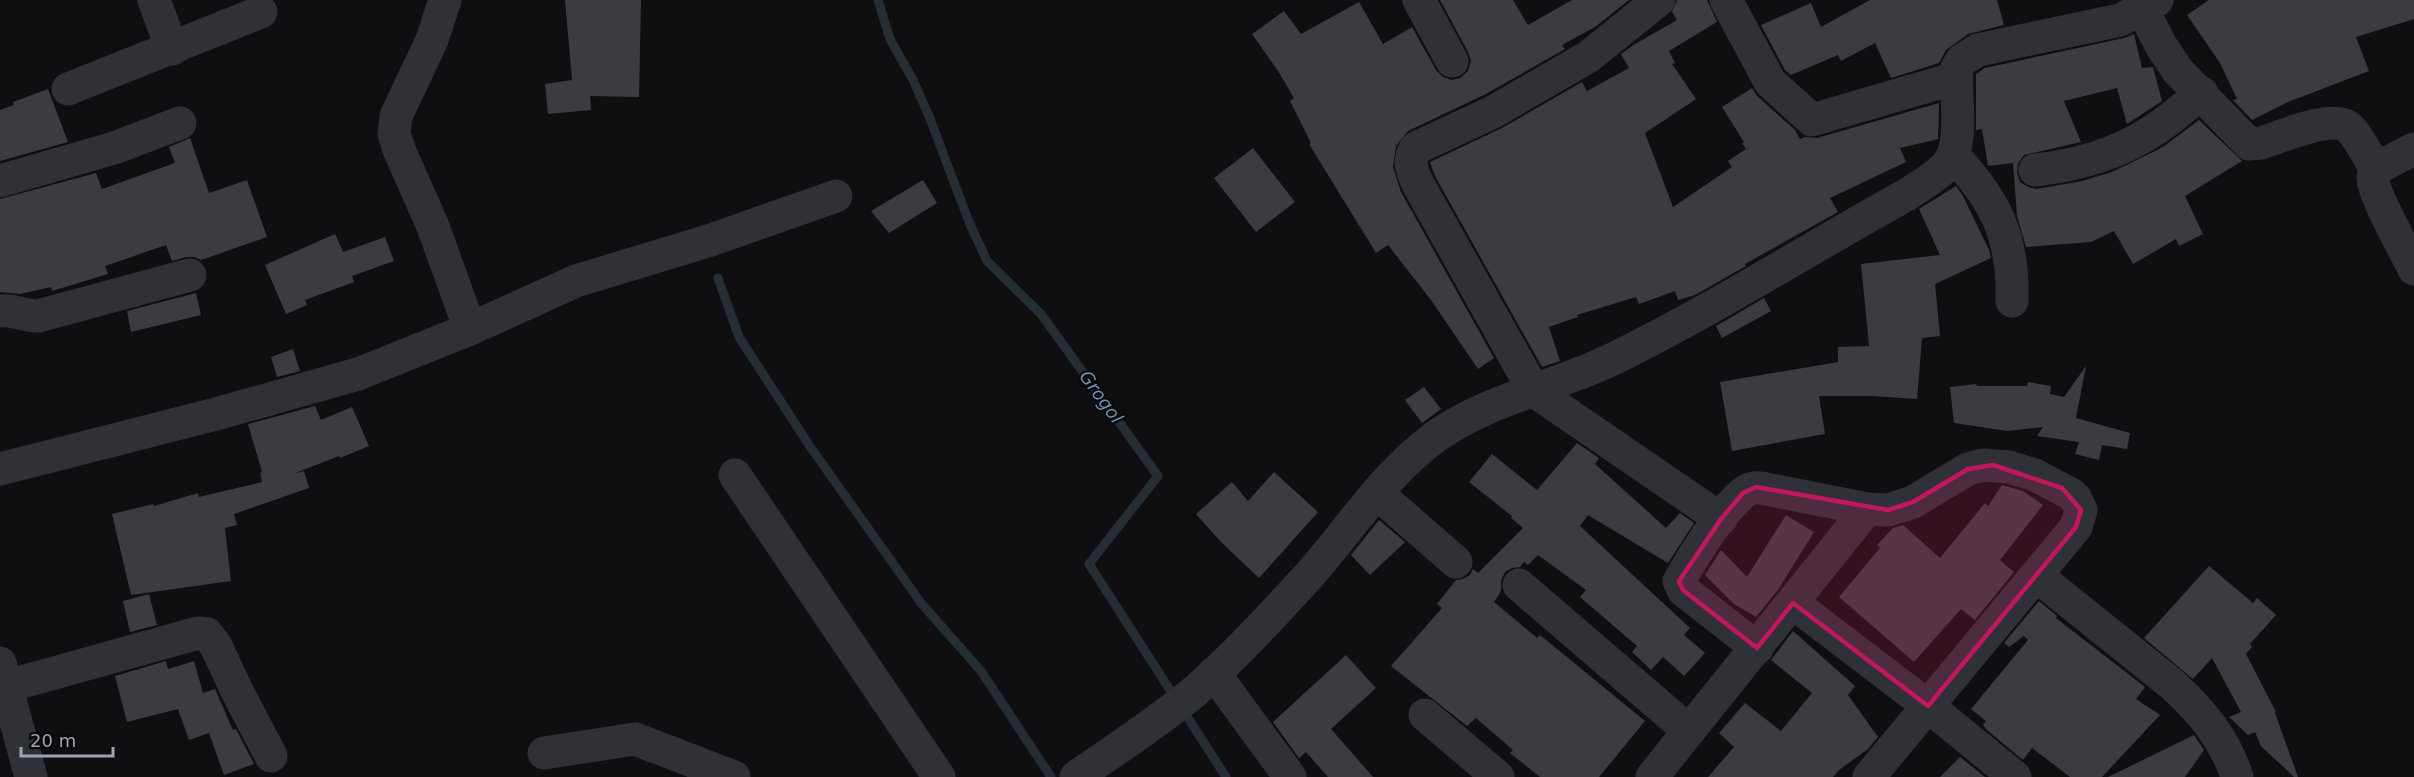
<svg xmlns="http://www.w3.org/2000/svg" width="2414" height="777" viewBox="0 0 2414 777" font-family="'DejaVu Sans',sans-serif">
  <style>
    .lines { fill: none; stroke-linecap: round; stroke-linejoin: round }
    .stream { stroke: #252d35; stroke-width: 9 }
    .building { fill: #3b3c41 }
    .minor { stroke: #303136; stroke-width: 33 }
    .marked { fill: #c2185b; fill-opacity: 0.2; stroke: #c2185b; stroke-width: 4.5; stroke-linejoin: round }
    .labels { text-anchor: middle; stroke-width: 4.5; stroke-linejoin: round; paint-order: stroke }
    .water-label { font-size: 18px; font-style: italic; fill: #7192b3; stroke: #0a0a0c }
  </style>
  <rect width="100%" height="100%" fill="#0f0f11"/>
  <g class="lines">
    <g class="stream">
      <polyline points="878,0 890,39 913,80 929,116 969,222 987,261 1041,314 1158,476 1089,564 1226,777"/>
      <polyline points="718,278 739,337 809,445 921,603 981,671 1051,777"/>
    </g>
  </g>
  <g class="building">
    <polygon points="565,0 641,0 639,97 590,96 591,110 548,114 545,84 572,80"/>
    <polygon points="1440,0 1513,0 1528,25 1572,0 1629,0 1595,27 1562,45 1565,49 1484,95 1408,131 1396,146 1393,167 1401,192 1494,358 1478,369 1431,300 1388,245 1376,253 1309,144 1311,143 1290,101 1294,98 1278,71 1252,34 1284,11 1301,34 1359,2 1383,44 1412,27 1436,70 1443,77 1452,80 1460,78 1468,71 1471,61 1468,52"/>
    <polygon points="1677,0 1707,0 1717,22 1669,51 1675,63 1672,64 1696,99 1645,133 1673,207 1732,167 1728,161 1746,149 1742,143 1744,142 1722,107 1752,88 1757,96 1795,130 1800,139 1805,137 1817,138 1939,103 1938,139 1900,148 1906,162 1830,198 1838,212 1745,264 1746,266 1695,295 1678,300 1675,291 1639,304 1636,297 1577,315 1578,317 1549,327 1560,361 1542,367 1435,176 1430,162 1502,128 1582,82 1587,91 1629,68 1621,54 1635,44 1677,20 1672,12"/>
    <polygon points="1870,0 1997,0 2004,25 1968,34 1946,50 1939,63 1891,78 1875,43 1841,61 1838,55 1791,75 1785,70 1761,25 1811,3 1821,27"/>
    <polygon points="2209,0 2414,0 2414,19 2356,37 2369,71 2288,102 2252,120 2233,100 2237,99 2220,63 2187,15"/>
    <polygon points="2134,34 2142,68 2153,67 2162,101 2127,124 2117,88 2064,101 2081,142 2024,155 2018,163 2017,173 2020,182 2028,187 2037,189 2082,181 2112,172 2163,147 2199,120 2242,161 2185,196 2203,234 2179,246 2176,239 2133,264 2114,231 2091,242 2026,247 2017,216 2013,163 1988,166 1982,129 1976,130 1976,74 1985,68 2124,38"/>
    <polygon points="48,89 68,142 0,161 0,110 14,105 13,102"/>
    <polygon points="190,138 209,193 247,180 267,237 201,260 194,257 186,257 172,261 166,245 105,266 108,274 52,291 51,287 20,294 0,292 0,199 96,173 102,189 175,163 169,147"/>
    <polygon points="1253,148 1295,202 1256,232 1214,178"/>
    <polygon points="923,180 937,203 889,233 871,211"/>
    <polygon points="1956,186 1963,196 1989,250 1991,258 1935,284 1940,336 1922,338 1917,399 1872,396 1819,396 1825,434 1732,451 1720,382 1838,362 1838,347 1869,346 1861,264 1940,255 1919,209"/>
    <polygon points="335,234 343,252 385,237 394,261 352,276 354,282 305,300 307,305 286,314 265,265"/>
    <polygon points="196,293 201,315 131,332 127,311"/>
    <polygon points="1764,298 1771,311 1722,338 1716,326"/>
    <polygon points="293,349 300,371 277,377 271,357"/>
    <polygon points="2086,366 2076,418 2130,433 2127,449 2102,445 2099,460 2075,454 2079,442 2037,436 2043,427 2007,431 1954,423 1950,387 1976,384 1977,386 2027,386 2028,382 2051,386 2050,394 2064,397"/>
    <polygon points="1424,387 1441,409 1422,423 1405,400"/>
    <polygon points="315,406 321,420 352,407 369,446 340,458 339,456 293,474 304,471 309,488 234,514 237,525 225,528 231,581 131,595 112,514 153,504 154,506 198,493 199,497 262,482 260,473 262,472 248,424"/>
    <polygon points="1577,443 1599,458 1595,464 1666,528 1680,513 1694,523 1668,563 1588,515 1580,526 1690,628 1684,635 1705,653 1684,676 1663,657 1651,670 1632,652 1637,646 1580,597 1586,590 1538,555 1528,565 1524,562 1520,567 1512,568 1505,572 1501,581 1501,591 1494,602 1537,638 1540,635 1645,721 1599,777 1540,777 1510,753 1513,750 1476,718 1467,726 1391,666 1442,608 1437,604 1456,580 1463,579 1470,575 1473,569 1478,573 1523,528 1511,518 1512,516 1469,482 1492,454 1537,490"/>
    <polygon points="1274,472 1318,512 1259,578 1221,542 1196,514 1232,482 1248,501"/>
    <polygon points="2002,485 2023,491 2043,505 2000,560 2014,572 1975,620 1961,609 1914,662 1839,597 1880,548 1877,545 1893,528 1903,525 1940,558 1985,503 1988,506"/>
    <polygon points="1786,515 1814,532 1778,590 1756,617 1734,604 1705,575 1721,550 1747,577"/>
    <polygon points="1379,520 1405,542 1370,575 1351,555"/>
    <polygon points="2209,566 2253,603 2257,598 2276,615 2250,644 2252,647 2246,654 2276,712 2275,713 2298,777 2294,777 2261,746 2255,732 2248,735 2229,717 2241,712 2212,658 2193,679 2144,638"/>
    <polygon points="149,594 157,625 130,632 123,601"/>
    <polygon points="2039,601 2057,616 2056,618 2145,687 2136,699 2160,715 2102,777 2070,777 2032,748 2023,760 1987,730 1983,725 1986,721 1971,709 2028,640 2024,636 2009,647 2004,643"/>
    <polygon points="1793,631 1855,686 1848,695 1878,737 1868,749 1839,770 1833,777 1708,777 1734,747 1719,733 1745,703 1781,731 1812,693 1771,660"/>
    <polygon points="1346,655 1376,688 1331,729 1373,777 1328,777 1306,752 1299,758 1273,722"/>
    <polygon points="166,661 168,669 194,661 203,693 215,689 233,730 236,729 254,764 224,775 209,733 189,740 178,709 127,722 115,676"/>
    <polygon points="2194,735 2204,750 2185,777 2108,777"/>
    <polygon points="1960,757 1985,777 1940,777"/>
  </g>
  <g class="lines">
    <g class="minor">
      <polyline points="154,0 172,49"/>
      <polyline points="445,0 432,40 396,116 394,134 400,152 432,224 470,329"/>
      <polyline points="1419,0 1452,61"/>
      <path d="M1659,0L1588,57L1493,112L1416,148C1407,161 1412,170 1418,184L1534,391L1721,519"/>
      <polyline points="1726,0 1770,82 1812,120 1956,78"/>
      <path d="M2142,9L2162,47L2178,71L2249,144L2261,143C2279,137 2332,115 2347,126C2359,136 2367,155 2376,169"/>
      <polyline points="68,89 261,12"/>
      <path d="M2414,149L2381,166C2377,168 2374,171 2373,177C2372,193 2406,252 2414,269"/>
      <path d="M1954,156C1996,201 2014,238 2012,301"/>
      <path d="M2035,170C2073,166 2113,155 2146,135C2166,124 2184,107 2202,93"/>
      <polyline points="0,181 114,148 180,123"/>
      <path d="M0,311C13,309 24,316 38,316L190,275"/>
      <polyline points="0,469 216,414 358,374 470,329 576,281 711,240 836,196"/>
      <polyline points="735,475 939,777"/>
      <polyline points="1377,493 1456,562"/>
      <path d="M2037,576L2173,685C2202,712 2225,739 2237,777"/>
      <polyline points="1519,585 1689,731"/>
      <polyline points="1793,603 1928,706 2015,777"/>
      <path d="M1757,648L1683,590L1679,581C1694,555 1721,512 1743,493C1749,488 1754,487 1761,488L1867,509L1888,510L1913,502L1968,469L1983,465L2009,467L2035,475L2071,494L2076,499L2081,510L2076,527L1869,777"/>
      <polyline points="0,663 31,777"/>
      <polyline points="1214,673 1290,777"/>
      <polyline points="0,688 198,633 207,634 216,646 236,689 271,756"/>
      <polyline points="1425,715 1498,777"/>
      <polyline points="544,753 635,739 734,777"/>
      <path d="M1076,777C1116,749 1157,723 1194,692C1233,658 1268,620 1303,582C1347,534 1382,476 1435,437C1488,399 1556,387 1615,358C1715,309 1810,248 1908,194C1921,185 1936,177 1946,166C1966,143 1954,97 1957,68L1962,60L1978,50L2120,20L2157,0"/>
      <polyline points="1652,777 1867,509"/>
    </g>
  </g>
  <path class="marked" d="M1993,465L2062,488L2081,510L2076,527L1928,706L1793,603L1757,648L1683,590L1679,581L1721,519L1743,493L1756,487L1888,510L1913,502L1968,469Z"/>
  <g class="labels">
    <g class="water-label">
      <text transform="translate(1101 397) rotate(54)" y="6">Grogol</text>
    </g>
  </g>
  <path d="M21 747v9h92v-9" fill="none" stroke="#9ea4b3" stroke-width="3"/>
  <text x="30" y="747" font-size="18" fill="#9ea4b3" stroke="#0a0a0c" stroke-width="4.5" paint-order="stroke">20 m</text>
</svg>
